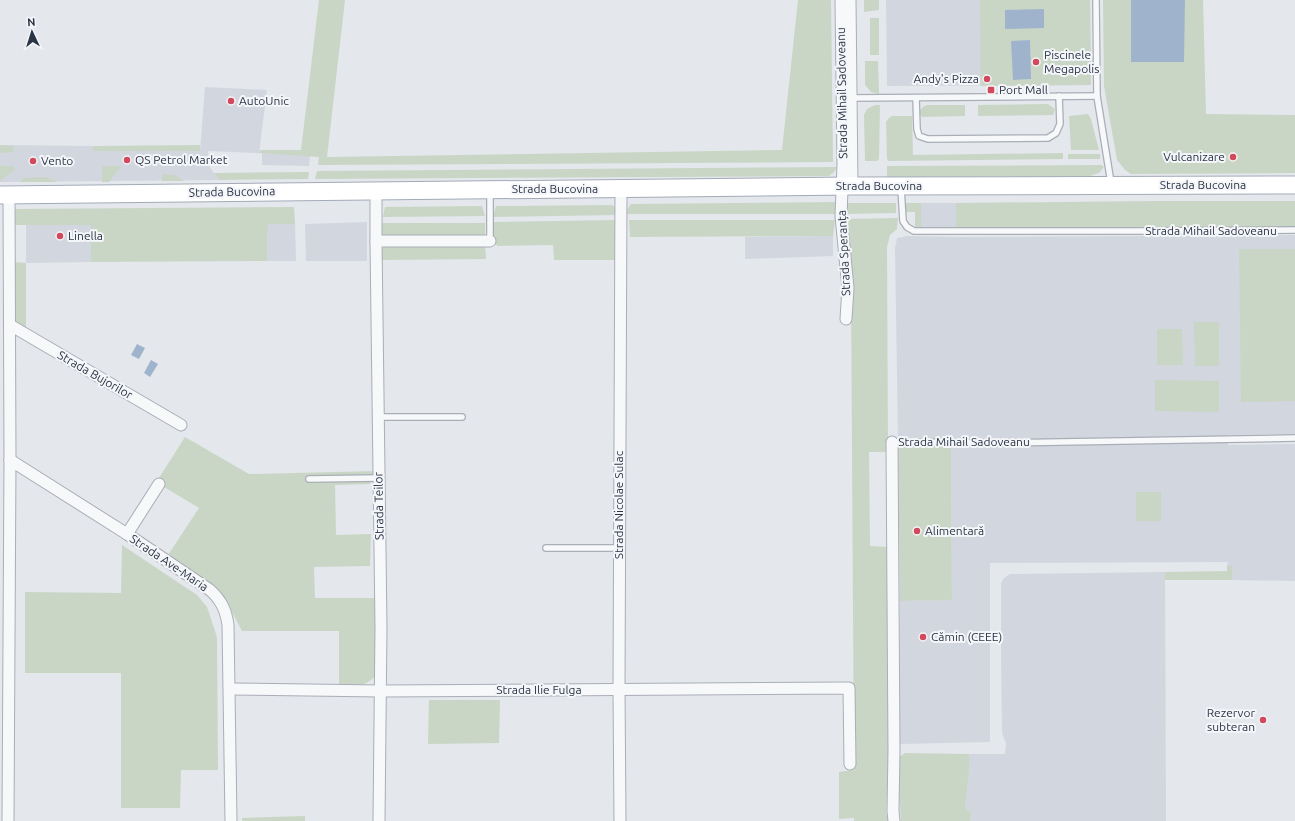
<svg xmlns="http://www.w3.org/2000/svg" width="1295" height="821" viewBox="0 0 1295 821" font-family="Ubuntu,sans-serif">
  <style>
    .built { fill: #d2d6de }
    .green { fill: #c9d6c5 }
    .water { fill: #9fb4cc }
    .lines { fill: none; stroke-linecap: round; stroke-linejoin: round }
    .lane-casing { stroke: #a9aeb7; stroke-width: 8 }
    .street-casing { stroke: #a9aeb7; stroke-width: 13 }
    .primary-casing { stroke: #a3abb8; stroke-width: 19 }
    .lane { stroke: #f7f8fa; stroke-width: 5.5 }
    .street { stroke: #f7f8fa; stroke-width: 11 }
    .primary { stroke: #fff; stroke-width: 17 }
    .poi-dot { fill: #d1495b; stroke: #f4f6f9; stroke-width: 1.5 }
    .labels { text-anchor: middle; stroke-width: 4; stroke-linejoin: round; paint-order: stroke }
    .poi-label { font-size: 12px; fill: #2b3445; stroke: #f4f6f9; text-anchor: start }
    .street-label { font-size: 12px; fill: #2b3445; stroke: #f4f6f9 }
  </style>
  <rect width="100%" height="100%" fill="#e4e7ec"/>
  <g class="built">
    <polygon points="886,0 1090,0 1091,85 887,86"/>
    <polygon points="205,87 267,90 259,153 208,151 209,166 219,180 0,182 0,145 93,146 93,151 200,151"/>
    <polygon points="262,153 310,156 309,166 262,165"/>
    <rect x="921" y="203" width="35" height="25"/>
    <polygon points="367,222 367,261 306,261 305,224"/>
    <polygon points="268,224 295,224 296,261 267,261"/>
    <polygon points="26,225 91,225 91,262 26,263"/>
    <polygon points="1295,235 1295,434 1228,435 1228,445 1295,444 1295,581 1232,580 1233,567 1227,566 1228,562 990,563 990,742 900,744 900,601 952,600 951,437 898,438 895,248 897,238 907,236 962,237"/>
    <polygon points="833,236 833,256 745,259 745,237"/>
    <polygon points="1165,572 1166,821 970,821 971,813 965,807 969,773 969,754 1005,754 1006,743 1002,733 1001,655 1001,583 1004,578 1010,574"/>
  </g>
  <g class="green">
    <polygon points="319,0 345,0 327,157 782,150 798,0 831,0 833,162 318,165 319,157 259,153 260,150 301,150"/>
    <polygon points="864,0 879,0 879,10 864,12"/>
    <polygon points="980,0 1090,0 1091,85 981,86"/>
    <polygon points="1103,0 1203,0 1206,114 1295,115 1295,173 1131,174 1125,170 1117,160 1104,86"/>
    <rect x="870" y="18" width="9" height="37"/>
    <polygon points="865,61 878,61 879,94 871,92 865,85"/>
    <polygon points="1048,104 1055,109 1053,115 978,116 978,105"/>
    <polygon points="875,105 880,105 879,159 877,161 865,161 864,115 867,109"/>
    <polygon points="928,105 965,105 965,116 922,117 920,114 920,110 924,106"/>
    <polygon points="1088,114 1091,119 1099,150 1071,150 1069,116"/>
    <polygon points="892,116 912,116 913,155 1063,153 1063,159 889,161 887,159 886,122 889,118"/>
    <polygon points="0,145 14,146 13,152 0,153"/>
    <polygon points="200,145 200,151 93,151 93,146"/>
    <rect x="1068" y="154" width="32" height="5"/>
    <polygon points="1101,165 1104,167 1099,173 1090,176 887,177 887,166"/>
    <polygon points="0,166 13,166 15,169 0,181"/>
    <polygon points="102,166 121,166 109,182 102,182"/>
    <polygon points="837,167 834,172 829,176 315,179 317,171"/>
    <polygon points="309,172 308,179 219,180 214,173"/>
    <polygon points="162,174 175,175 184,181 162,181"/>
    <polygon points="45,177 58,182 20,182 24,178"/>
    <polygon points="1154,201 1295,201 1295,227 956,228 956,203"/>
    <polygon points="837,202 837,214 627,214 627,210 631,204"/>
    <polygon points="843,203 896,203 896,213 843,214"/>
    <polygon points="906,203 921,203 921,228 915,228 915,212 906,212"/>
    <polygon points="612,205 616,208 617,215 493,217 496,206"/>
    <polygon points="482,206 485,216 383,217 385,207"/>
    <polygon points="294,207 295,224 268,224 267,261 91,262 91,225 15,225 14,209"/>
    <polygon points="898,218 897,229 890,235 887,247 888,452 869,452 870,546 888,547 889,748 886,813 888,821 854,821 854,818 839,819 839,772 854,770 851,287 846,219"/>
    <polygon points="616,220 616,250 615,260 554,260 553,245 498,246 493,243 494,222"/>
    <polygon points="629,220 835,220 833,236 630,237"/>
    <polygon points="381,223 485,223 485,237 383,237 381,234"/>
    <polygon points="485,244 486,259 382,260 382,245"/>
    <polygon points="1239,249 1295,249 1295,401 1241,402"/>
    <polygon points="14,262 26,263 26,329 15,322"/>
    <polygon points="1194,322 1219,322 1219,366 1195,366"/>
    <polygon points="1157,329 1182,329 1183,365 1157,365"/>
    <polygon points="1155,380 1219,381 1219,412 1155,411"/>
    <path d="M185,437L249,474L376,471L370,484L335,485L336,535L371,534L370,566L314,567L315,598H376V675C366,688 354,685 339,685V631H242L225,599L220,592L168,555L199,508L164,487L159,478Z"/>
    <polygon points="951,437 952,600 900,601 898,438"/>
    <rect x="1136" y="492" width="25" height="29"/>
    <polygon points="122,545 197,595 207,607 217,637 218,770 181,770 180,808 121,808 121,673 25,673 25,592 121,593"/>
    <polygon points="1227,566 1233,566 1232,580 1165,580 1165,572 1227,571"/>
    <polygon points="429,700 500,700 499,743 428,744"/>
    <polygon points="905,753 969,754 969,773 965,807 971,813 970,821 901,821 897,759"/>
    <polygon points="305,816 305,821 242,821 242,818"/>
  </g>
  <g class="water">
    <polygon points="1131,0 1185,0 1184,62 1131,62"/>
    <polygon points="1044,9 1044,28 1005,29 1005,10"/>
    <polygon points="1030,40 1031,79 1013,80 1011,41"/>
    <polygon points="137,344 145,348 139,359 131,355"/>
    <polygon points="151,360 158,364 150,377 144,373"/>
  </g>
  <g class="lines">
    <g class="lane-casing">
      <g id="lane">
        <polyline points="1096,0 1097,96 1111,183"/>
        <polyline points="849,98 1097,96"/>
        <polyline points="916,98 917,129 919,136 928,139 1048,138 1056,133 1060,124 1059,96"/>
        <polyline points="901,188 903,221 907,227 914,231 1152,231 1295,230"/>
        <polyline points="490,191 490,241"/>
        <polyline points="378,417 462,417"/>
        <polyline points="892,442 994,443 1295,438"/>
        <polyline points="309,479 379,478"/>
        <polyline points="546,548 619,548"/>
      </g>
    </g>
    <g class="street-casing">
      <g id="street">
        <polyline points="841,0 843,164 841,216 848,288 846,319"/>
        <polyline points="850,0 852,186"/>
        <polyline points="376,191 376,241 381,627 379,821"/>
        <polyline points="376,241 490,241"/>
        <polyline points="10,325 181,425"/>
        <polyline points="892,442 894,750 893,811 894,821"/>
        <path d="M10,460L127,534L210,590C221,600 226,610 228,625L231,821"/>
        <polyline points="127,534 159,484"/>
        <polyline points="230,689 381,691 849,688 850,764"/>
        <polyline points="8,821 10,460 9,195"/>
        <polyline points="620,821 619,689 621,189"/>
      </g>
    </g>
    <g class="primary-casing">
      <polyline id="primary" points="0,195 852,186 1295,185"/>
    </g>
    <use href="#lane" class="lane"/>
    <use href="#street" class="street"/>
    <use href="#primary" class="primary"/>
  </g>
  <g class="poi-dot">
    <circle cx="1036" cy="62" r="4"/>
    <circle cx="987" cy="79" r="4"/>
    <rect x="987" y="86" width="8" height="8" rx="2"/>
    <circle cx="231" cy="101" r="4"/>
    <circle cx="1233" cy="157" r="4"/>
    <circle cx="127" cy="160" r="4"/>
    <circle cx="33" cy="161" r="4"/>
    <circle cx="60" cy="236" r="4"/>
    <circle cx="917" cy="531" r="4"/>
    <circle cx="923" cy="637" r="4"/>
    <circle cx="1263" cy="720" r="4"/>
  </g>
  <g class="labels">
    <g class="poi-label">
      <text x="1044" y="59">Piscinele<tspan x="1044" dy="14">Megapolis</tspan></text>
      <text x="979" y="83" text-anchor="end">Andy's Pizza</text>
      <text x="999" y="94">Port Mall</text>
      <text x="239" y="105">AutoUnic</text>
      <text x="1225" y="161" text-anchor="end">Vulcanizare</text>
      <text x="135" y="164">QS Petrol Market</text>
      <text x="41" y="165">Vento</text>
      <text x="68" y="240">Linella</text>
      <text x="925" y="535">Alimentară</text>
      <text x="931" y="641">Cămin (CEEE)</text>
      <text x="1255" y="717" text-anchor="end">Rezervor<tspan x="1255" dy="14">subteran</tspan></text>
    </g>
    <g class="street-label">
      <text transform="translate(842 93) rotate(-91)" y="4">Strada Mihail Sadoveanu</text>
      <text x="1203" y="189">Strada Bucovina</text>
      <text x="879" y="190">Strada Bucovina</text>
      <text x="555" y="193">Strada Bucovina</text>
      <text transform="translate(232 192) rotate(-1)" y="4">Strada Bucovina</text>
      <text x="1211" y="235">Strada Mihail Sadoveanu</text>
      <text transform="translate(844 253) rotate(-93)" y="4">Strada Speranța</text>
      <text transform="translate(95 375) rotate(30)" y="4">Strada Bujorilor</text>
      <text x="964" y="446">Strada Mihail Sadoveanu</text>
      <text transform="translate(619 505) rotate(-90)" y="4">Strada Nicolae Sulac</text>
      <text transform="translate(379 506) rotate(-91)" y="4">Strada Teilor</text>
      <text transform="translate(169 563) rotate(34)" y="4">Strada Ave-Maria</text>
      <text x="539" y="694">Strada Ilie Fulga</text>
    </g>
  </g>
  <g transform="translate(32 32) rotate(356)" stroke="#f4f6f9" stroke-width="3" paint-order="stroke">
  <path d="M0-3L7 15L0 10L-7 15Z" fill="#2b3445"/>
  <text y="-6" font-size="11" font-weight="bold" text-anchor="middle" fill="#2b3445">N</text>
  </g>
</svg>
